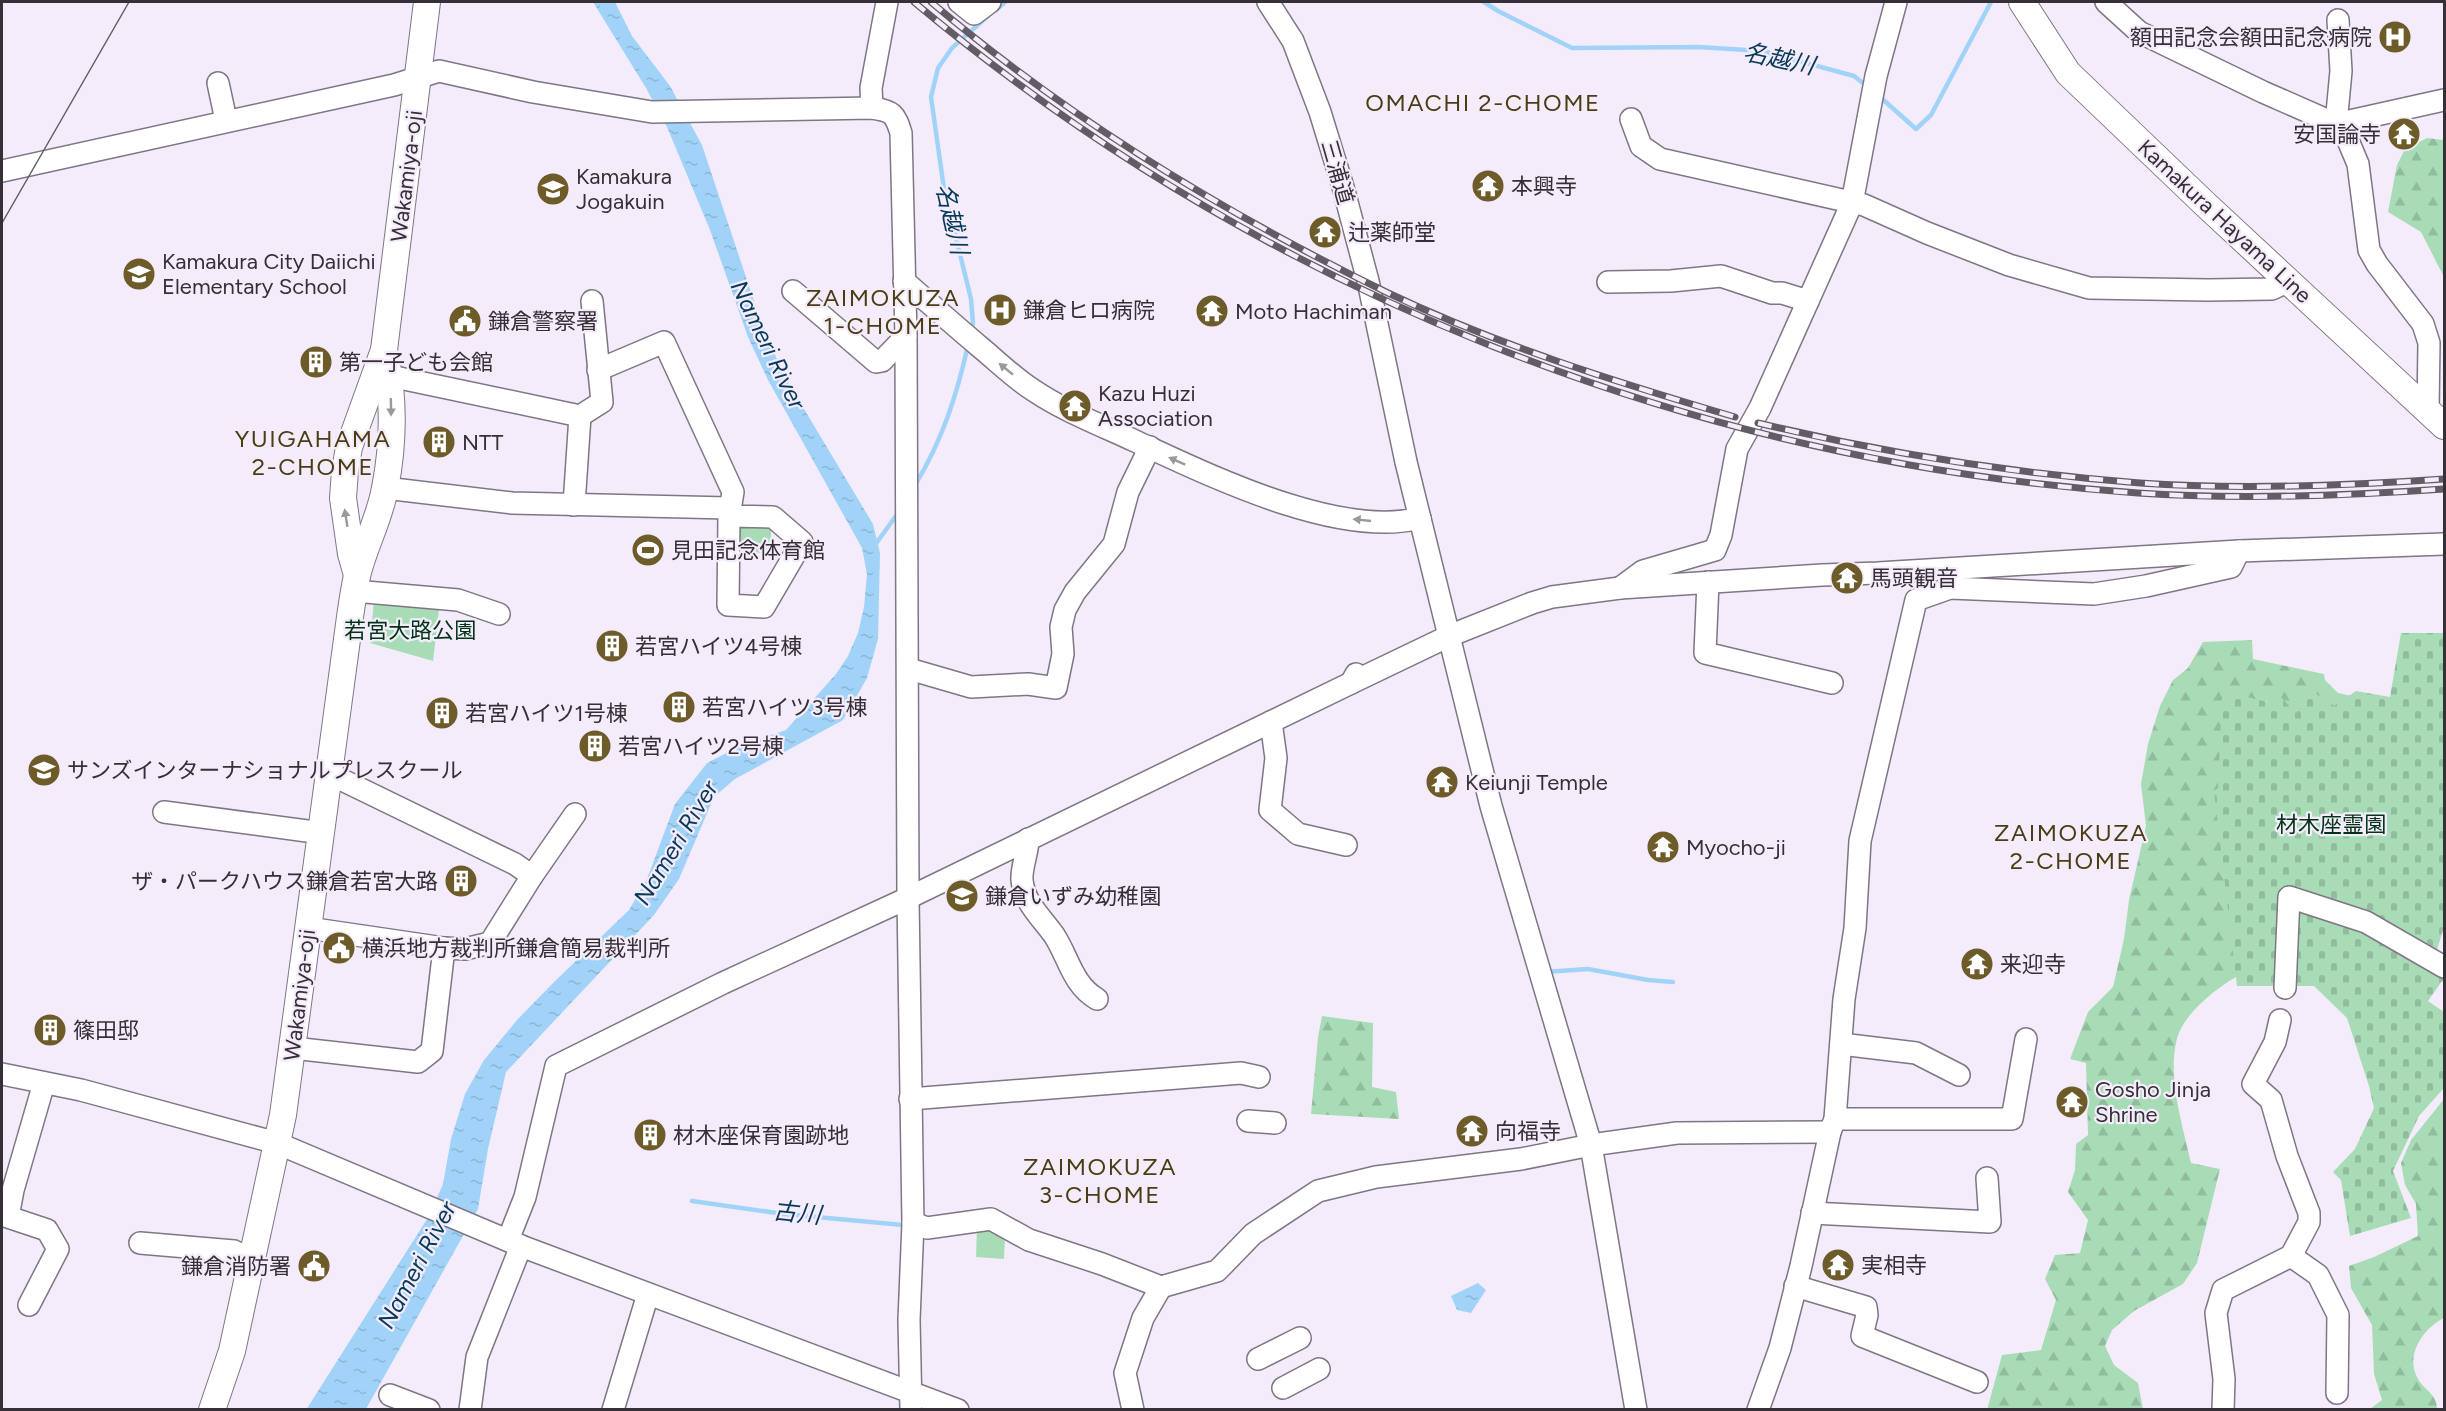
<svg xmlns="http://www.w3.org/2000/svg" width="2446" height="1411" viewBox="0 0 2446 1411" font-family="Figtree,'Noto Sans JP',sans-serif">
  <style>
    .green { fill: #a8dcb7 }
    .forest { fill: url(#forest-firs) }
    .cemetery { fill: url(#cemetery-stones) }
    .water { fill: url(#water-ripples) }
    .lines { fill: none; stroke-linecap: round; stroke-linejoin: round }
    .stream { stroke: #a1d3f9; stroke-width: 4.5 }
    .minor-casing { stroke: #7e7684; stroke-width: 24 }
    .major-casing { stroke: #7e7684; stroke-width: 28 }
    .minor { stroke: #fff; stroke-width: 21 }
    .major { stroke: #fff; stroke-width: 26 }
    .tram { stroke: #625d65; stroke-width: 1.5 }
    .rail-casing { stroke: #625d65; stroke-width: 7 }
    .rail { stroke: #f5ecfb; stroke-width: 4.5; stroke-dasharray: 14; stroke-linecap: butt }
    .oneway { fill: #9a989a }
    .labels { text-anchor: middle; stroke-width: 4.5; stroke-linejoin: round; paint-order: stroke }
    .poi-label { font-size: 22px; fill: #343036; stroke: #f5ecfb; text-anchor: start }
    .street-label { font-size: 22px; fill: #343036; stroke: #f5ecfb }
    .park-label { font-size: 22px; fill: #003417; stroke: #f5ecfb }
    .water-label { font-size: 24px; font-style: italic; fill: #073a59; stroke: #f5ecfb }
    .neighbourhood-label { font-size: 24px; letter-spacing: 1.5px; fill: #4a3d14; stroke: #f5ecfb }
  </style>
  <defs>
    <pattern id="forest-firs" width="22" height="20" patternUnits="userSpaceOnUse" patternTransform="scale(1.5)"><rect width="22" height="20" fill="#a8dcb7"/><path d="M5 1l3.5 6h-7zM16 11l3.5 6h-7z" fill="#91bd9e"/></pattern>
    <pattern id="cemetery-stones" width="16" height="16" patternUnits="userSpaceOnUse" patternTransform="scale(1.5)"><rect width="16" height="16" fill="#a8dcb7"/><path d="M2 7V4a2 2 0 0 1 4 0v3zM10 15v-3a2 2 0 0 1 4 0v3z" fill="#91bd9e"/></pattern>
    <pattern id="water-ripples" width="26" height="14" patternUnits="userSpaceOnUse" patternTransform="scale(1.5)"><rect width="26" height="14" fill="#a1d3f9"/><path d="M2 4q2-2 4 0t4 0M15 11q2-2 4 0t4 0" fill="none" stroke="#8bb5d6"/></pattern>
  </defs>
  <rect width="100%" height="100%" fill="#f5ecfb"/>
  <g class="green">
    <polygon points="739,521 771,523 771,553 736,552"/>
    <polygon points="374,600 439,610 433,661 370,643"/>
    <polygon points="990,1226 1005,1234 1004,1259 976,1257 977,1228"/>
  </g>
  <g class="forest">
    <polygon points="2427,138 2444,140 2444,277 2421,232 2388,212 2397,165 2405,149"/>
    <path d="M2252,640L2253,659L2324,674L2325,680L2338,693L2382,703L2361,748L2270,702L2245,698L2241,974C2218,987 2181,1014 2176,1043C2168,1079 2183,1127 2191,1163L2220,1169L2197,1263L2183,1284L2134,1311L2112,1330L2105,1346L2114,1365L2138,1383L2143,1409L1987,1410L2002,1355L2041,1350L2056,1300L2045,1279L2055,1255L2080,1253L2088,1220L2068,1192L2075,1170L2076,1144L2088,1135L2086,1063L2070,1059L2088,1012L2113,987L2124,939L2129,900L2146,826L2141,784L2148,744L2160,706L2173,680L2188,668L2203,642Z"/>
    <polygon points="1322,1016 1373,1023 1372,1087 1396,1092 1399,1119 1311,1114 1318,1037"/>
    <path d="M2444,1099V1318C2424,1328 2404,1355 2418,1379C2425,1391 2437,1394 2437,1409H2370L2382,1400L2374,1374L2372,1325L2351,1288L2349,1266L2374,1257L2418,1236L2416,1204L2405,1185L2401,1163L2411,1140Z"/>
  </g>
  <polygon class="cemetery" points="2401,633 2444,633 2444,927 2431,969 2444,975 2444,982 2442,981 2428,1001 2444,1012 2444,1088 2419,1116 2393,1171 2411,1218 2350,1236 2341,1180 2333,1172 2355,1149 2374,1108 2369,1086 2347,1018 2314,986 2237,986 2214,791 2218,788 2222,698 2247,697 2268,702 2280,696 2296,713 2303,702 2315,693 2334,706 2356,691 2390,697"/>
  <g class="water">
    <polygon points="593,2 615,2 632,36 670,86 702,145 758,313 783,374 873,524 880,553 878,639 867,678 843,720 735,779 714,797 679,879 654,915 506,1072 488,1149 478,1209 366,1409 306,1410 429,1216 443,1184 451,1139 465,1094 484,1060 517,1020 554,982 629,910 647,879 675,804 707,763 740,746 786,730 836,674 848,656 858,633 864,607 867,574 862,548 768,380 748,337 710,230 667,127 646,88"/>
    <polygon points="1478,1283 1486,1290 1471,1313 1457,1310 1451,1296"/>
  </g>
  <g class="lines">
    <g class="stream">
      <polyline points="1484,2 1498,11 1572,48 1699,47 1762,51 1854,76 1868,87"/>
      <polyline points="996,10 1005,2"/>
      <polyline points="1879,96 1916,129 1931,115 1991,2"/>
      <polyline points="971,331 973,323 971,299 944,189 931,97 938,68 952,48 989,15"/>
      <path d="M915,485C942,441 957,395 968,345"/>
      <polyline points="875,545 898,513"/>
      <polyline points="1545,972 1588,969 1648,980 1673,982"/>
      <polyline points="692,1201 784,1214 903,1225"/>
    </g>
    <g class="minor-casing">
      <g id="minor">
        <polyline points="959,2 974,14 990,2"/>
        <polyline points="1268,2 1293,41 1320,112 1343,187 1368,281 1406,462 1491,806 1591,1145 1636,1410"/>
        <polyline points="2106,2 2139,32 2263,92 2336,124 2347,138 2358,164 2369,250 2377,264 2423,324 2429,343 2428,410"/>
        <polyline points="218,83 226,120"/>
        <polyline points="872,108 871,88 887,2"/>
        <polyline points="1631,119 1641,146 1660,159 1864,205 1927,233 2009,265 2089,288 2208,290 2272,289 2289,281"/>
        <polyline points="2336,124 2444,100"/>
        <polyline points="2336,124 2341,71 2338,20"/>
        <path d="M2,171L394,85L439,71L533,92L652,112L872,108C893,111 895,114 901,133L906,336L908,898L913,1223L909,1320L911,1410"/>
        <path d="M904,281C929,303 954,325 980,347C997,361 1014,378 1033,390C1064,411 1101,425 1135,441C1209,475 1338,539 1420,518"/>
        <polyline points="1608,282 1671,281 1721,276 1772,293 1782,293 1808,301"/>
        <polyline points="793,291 876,362 882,361 906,336"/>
        <polyline points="598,370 664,342 733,492 729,516 728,605 764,607 802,542 773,517 729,516"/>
        <polyline points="390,376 580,416 602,402 592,301"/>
        <polyline points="385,488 512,503 729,508"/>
        <polyline points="574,505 580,416"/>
        <polyline points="1708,582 1705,653 1832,683"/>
        <polyline points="1620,588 1643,571 1715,550 1721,535 1737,449 1760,408 1852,203 1876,76 1896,2"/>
        <polyline points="354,591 458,600 499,614"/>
        <polyline points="909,669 971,687 1028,684 1056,688 1063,654 1061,627 1065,610 1075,592 1114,544 1128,492 1150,447"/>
        <polyline points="1356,674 1351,683 1449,636 1532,603 1552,597 1620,588 1822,575 1878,573 2239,551 2444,544"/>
        <polyline points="1271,722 1276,758 1270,810 1298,834 1346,845"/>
        <polyline points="164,812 322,833"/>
        <path d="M1028,839C1028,853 1021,867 1022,880C1024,903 1042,918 1054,935C1069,958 1072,984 1097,999"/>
        <polyline points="532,876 575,814"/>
        <polyline points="308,928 444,948 465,949 490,943 532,876 515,864 330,774"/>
        <polyline points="2285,988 2289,897 2366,922 2444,967"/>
        <polyline points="1841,1044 1916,1053 1959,1075"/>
        <polyline points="293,1048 418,1062 432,1051 444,948"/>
        <polyline points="2,1074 81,1090 277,1143 521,1246 958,1410"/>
        <polyline points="910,1099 1241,1073 1259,1077"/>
        <polyline points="1835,1119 2012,1119 2026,1039"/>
        <polyline points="1248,1121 1275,1123"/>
        <polyline points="1812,1213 1990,1222 1987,1178"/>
        <polyline points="913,1223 927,1228 991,1219 1029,1240 1102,1264 1161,1287 1217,1271 1253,1234 1318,1191 1376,1177 1521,1159 1591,1145 1677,1133 1830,1132"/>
        <polyline points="508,1240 525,1197 556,1066 723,983 908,898 1351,683"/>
        <polyline points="140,1243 234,1251 251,1259"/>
        <polyline points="2291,1256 2318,1275 2338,1315 2337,1393"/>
        <polyline points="1795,1286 1866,1307 1867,1315 1862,1336 1977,1382"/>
        <polyline points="29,1305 58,1249 47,1230 8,1217 13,1190 44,1083"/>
        <polyline points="1258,1359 1300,1338"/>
        <polyline points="1283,1388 1319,1369"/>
        <polyline points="390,1395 429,1410"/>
        <polyline points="470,1410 477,1357 521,1246"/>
        <polyline points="613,1410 648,1294"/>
        <polyline points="1133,1410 1125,1373 1143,1318 1161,1287"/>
        <polyline points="1758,1410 1780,1348 1801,1266 1830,1132 1835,1119 1844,999 1855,928 1860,841 1916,600 1950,588 2094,594 2146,586 2231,567 2239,551"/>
        <polyline points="2223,1410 2224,1379 2216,1313 2223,1290 2291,1256 2309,1222 2309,1213 2287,1156 2271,1100 2253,1084 2275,1042 2280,1020"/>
      </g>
    </g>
    <g class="major-casing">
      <g id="major">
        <polyline points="2022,2 2068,73 2205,204 2444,426"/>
        <polyline points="357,575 351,554 343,498 345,471 349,447 384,350 427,2"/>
        <path d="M212,1410L232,1351L283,1115L350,617C352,603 354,589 357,576C364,546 380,518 385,488C394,442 394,394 384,350"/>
      </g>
    </g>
    <use href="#minor" class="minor"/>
    <use href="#major" class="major"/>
    <polyline class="tram" points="2,223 129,2"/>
    <g class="rail-casing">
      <g id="rail">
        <path d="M914,2C1260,291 1689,462 2138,493C2240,500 2343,496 2444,489"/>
        <path d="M931,2C1068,118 1224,213 1386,292C1497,345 1616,382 1735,417"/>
        <path d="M1758,423C1883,453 2011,473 2140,483C2241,490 2343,486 2444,479"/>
      </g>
    </g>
    <use href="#rail" class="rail"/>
  </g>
  <defs><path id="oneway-solid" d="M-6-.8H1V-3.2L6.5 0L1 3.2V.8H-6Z" transform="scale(1.5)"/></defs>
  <g class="oneway">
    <use href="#oneway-solid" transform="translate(1006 369) rotate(-141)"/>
    <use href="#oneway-solid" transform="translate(391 407) rotate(89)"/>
    <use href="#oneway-solid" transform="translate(1177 461) rotate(-156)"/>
    <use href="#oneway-solid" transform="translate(346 518) rotate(-99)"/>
    <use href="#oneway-solid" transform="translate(1362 520) rotate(-174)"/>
  </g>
  <defs>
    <g id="hospital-disc" transform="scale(1.725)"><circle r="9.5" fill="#6d5b29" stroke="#f5ecfb"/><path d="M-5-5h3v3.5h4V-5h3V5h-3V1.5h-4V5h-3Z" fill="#fff"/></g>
    <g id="temple-disc" transform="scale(1.725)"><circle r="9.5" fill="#6d5b29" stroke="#f5ecfb"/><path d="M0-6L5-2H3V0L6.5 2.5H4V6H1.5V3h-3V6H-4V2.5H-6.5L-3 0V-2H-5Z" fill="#fff"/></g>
    <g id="school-disc" transform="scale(1.725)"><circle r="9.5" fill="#6d5b29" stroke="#f5ecfb"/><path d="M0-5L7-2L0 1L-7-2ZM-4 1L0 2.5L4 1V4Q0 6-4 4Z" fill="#fff"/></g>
    <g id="civic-disc" transform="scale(1.725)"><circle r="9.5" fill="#6d5b29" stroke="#f5ecfb"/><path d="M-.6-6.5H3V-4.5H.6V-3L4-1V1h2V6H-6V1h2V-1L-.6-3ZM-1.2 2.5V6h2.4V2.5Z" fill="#fff"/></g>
    <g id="building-disc" transform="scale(1.725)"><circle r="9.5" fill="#6d5b29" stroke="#f5ecfb"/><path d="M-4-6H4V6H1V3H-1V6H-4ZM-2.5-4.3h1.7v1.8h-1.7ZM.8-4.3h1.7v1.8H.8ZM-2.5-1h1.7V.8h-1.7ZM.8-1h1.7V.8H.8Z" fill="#fff"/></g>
    <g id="stadium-disc" transform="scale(1.725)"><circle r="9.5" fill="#6d5b29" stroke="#f5ecfb"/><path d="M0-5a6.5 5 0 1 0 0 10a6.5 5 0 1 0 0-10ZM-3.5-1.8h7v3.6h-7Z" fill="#fff"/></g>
  </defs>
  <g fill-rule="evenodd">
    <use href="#hospital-disc" x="2395" y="37"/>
    <use href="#temple-disc" x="2404" y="134"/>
    <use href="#temple-disc" x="1488" y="186"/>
    <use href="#school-disc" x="553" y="189"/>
    <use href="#temple-disc" x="1325" y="232"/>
    <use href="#school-disc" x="139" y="274"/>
    <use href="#hospital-disc" x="1000" y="310"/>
    <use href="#temple-disc" x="1212" y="311"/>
    <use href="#civic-disc" x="465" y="321"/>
    <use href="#building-disc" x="316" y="362"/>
    <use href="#temple-disc" x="1075" y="406"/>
    <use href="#building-disc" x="439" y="442"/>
    <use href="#stadium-disc" x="648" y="550"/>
    <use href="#temple-disc" x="1847" y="578"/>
    <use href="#building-disc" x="612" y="646"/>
    <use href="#building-disc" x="679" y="707"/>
    <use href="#building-disc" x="442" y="713"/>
    <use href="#building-disc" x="595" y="746"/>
    <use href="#school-disc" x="44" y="770"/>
    <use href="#temple-disc" x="1442" y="782"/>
    <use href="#temple-disc" x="1663" y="847"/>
    <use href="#building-disc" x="461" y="881"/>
    <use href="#school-disc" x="962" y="896"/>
    <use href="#civic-disc" x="339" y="948"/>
    <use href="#temple-disc" x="1977" y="964"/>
    <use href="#building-disc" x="50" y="1030"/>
    <use href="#temple-disc" x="2072" y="1102"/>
    <use href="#temple-disc" x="1472" y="1131"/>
    <use href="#building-disc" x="650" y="1135"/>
    <use href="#temple-disc" x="1838" y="1265"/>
    <use href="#civic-disc" x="314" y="1266"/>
  </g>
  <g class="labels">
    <g class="poi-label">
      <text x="2372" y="45" text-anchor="end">額田記念会額田記念病院</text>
      <text x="2381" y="142" text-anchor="end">安国論寺</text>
      <text x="576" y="184">Kamakura<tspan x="576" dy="25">Jogakuin</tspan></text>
      <text x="1511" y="194">本興寺</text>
      <text x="1348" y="240">辻薬師堂</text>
      <text x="162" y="269">Kamakura City Daiichi<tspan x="162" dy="25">Elementary School</tspan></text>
      <text x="1023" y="318">鎌倉ヒロ病院</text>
      <text x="1235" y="319">Moto Hachiman</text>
      <text x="488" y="329">鎌倉警察署</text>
      <text x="339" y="370">第一子ども会館</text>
      <text x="1098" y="401">Kazu Huzi<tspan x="1098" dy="25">Association</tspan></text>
      <text x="462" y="450">NTT</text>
      <text x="671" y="558">見田記念体育館</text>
      <text x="1870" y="586">馬頭観音</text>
      <text x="635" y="654">若宮ハイツ4号棟</text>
      <text x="702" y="715">若宮ハイツ3号棟</text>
      <text x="465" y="721">若宮ハイツ1号棟</text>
      <text x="618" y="754">若宮ハイツ2号棟</text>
      <text x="67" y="778">サンズインターナショナルプレスクール</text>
      <text x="1465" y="790">Keiunji Temple</text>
      <text x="1686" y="855">Myocho-ji</text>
      <text x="438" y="889" text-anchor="end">ザ・パークハウス鎌倉若宮大路</text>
      <text x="985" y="904">鎌倉いずみ幼稚園</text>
      <text x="362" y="956">横浜地方裁判所鎌倉簡易裁判所</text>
      <text x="2000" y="972">来迎寺</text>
      <text x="73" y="1038">篠田邸</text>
      <text x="2095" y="1097">Gosho Jinja<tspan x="2095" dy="25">Shrine</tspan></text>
      <text x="1495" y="1139">向福寺</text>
      <text x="673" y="1143">材木座保育園跡地</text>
      <text x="1861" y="1273">実相寺</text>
      <text x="291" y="1274" text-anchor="end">鎌倉消防署</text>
    </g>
    <g class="street-label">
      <text transform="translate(1338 172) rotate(74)" y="8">三浦道</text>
      <text transform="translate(406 176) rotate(-83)" y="8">Wakamiya-oji</text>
      <text transform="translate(2225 221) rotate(43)" y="8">Kamakura Hayama Line</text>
      <text transform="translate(299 995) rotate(-83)" y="8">Wakamiya-oji</text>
    </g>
    <g class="park-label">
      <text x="410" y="638">若宮大路公園</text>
      <text x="2331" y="832">材木座霊園</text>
    </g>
    <g class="water-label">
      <text transform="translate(1779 59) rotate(12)" y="8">名越川</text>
      <text transform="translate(952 219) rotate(77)" y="8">名越川</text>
      <text transform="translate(768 345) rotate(64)" y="8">Nameri River</text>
      <text transform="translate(676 843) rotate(-59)" y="8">Nameri River</text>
      <text transform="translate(797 1213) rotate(6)" y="8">古川</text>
      <text transform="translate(417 1265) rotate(-62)" y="8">Nameri River</text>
    </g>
    <g class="neighbourhood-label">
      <text x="1483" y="111">OMACHI 2-CHOME</text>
      <text x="883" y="306">ZAIMOKUZA<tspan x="883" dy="28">1-CHOME</tspan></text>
      <text x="313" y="447">YUIGAHAMA<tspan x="313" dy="28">2-CHOME</tspan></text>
      <text x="2071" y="841">ZAIMOKUZA<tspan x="2071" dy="28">2-CHOME</tspan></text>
      <text x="1100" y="1175">ZAIMOKUZA<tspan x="1100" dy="28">3-CHOME</tspan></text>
    </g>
  </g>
  <rect width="2446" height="1411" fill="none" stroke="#343036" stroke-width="6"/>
</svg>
